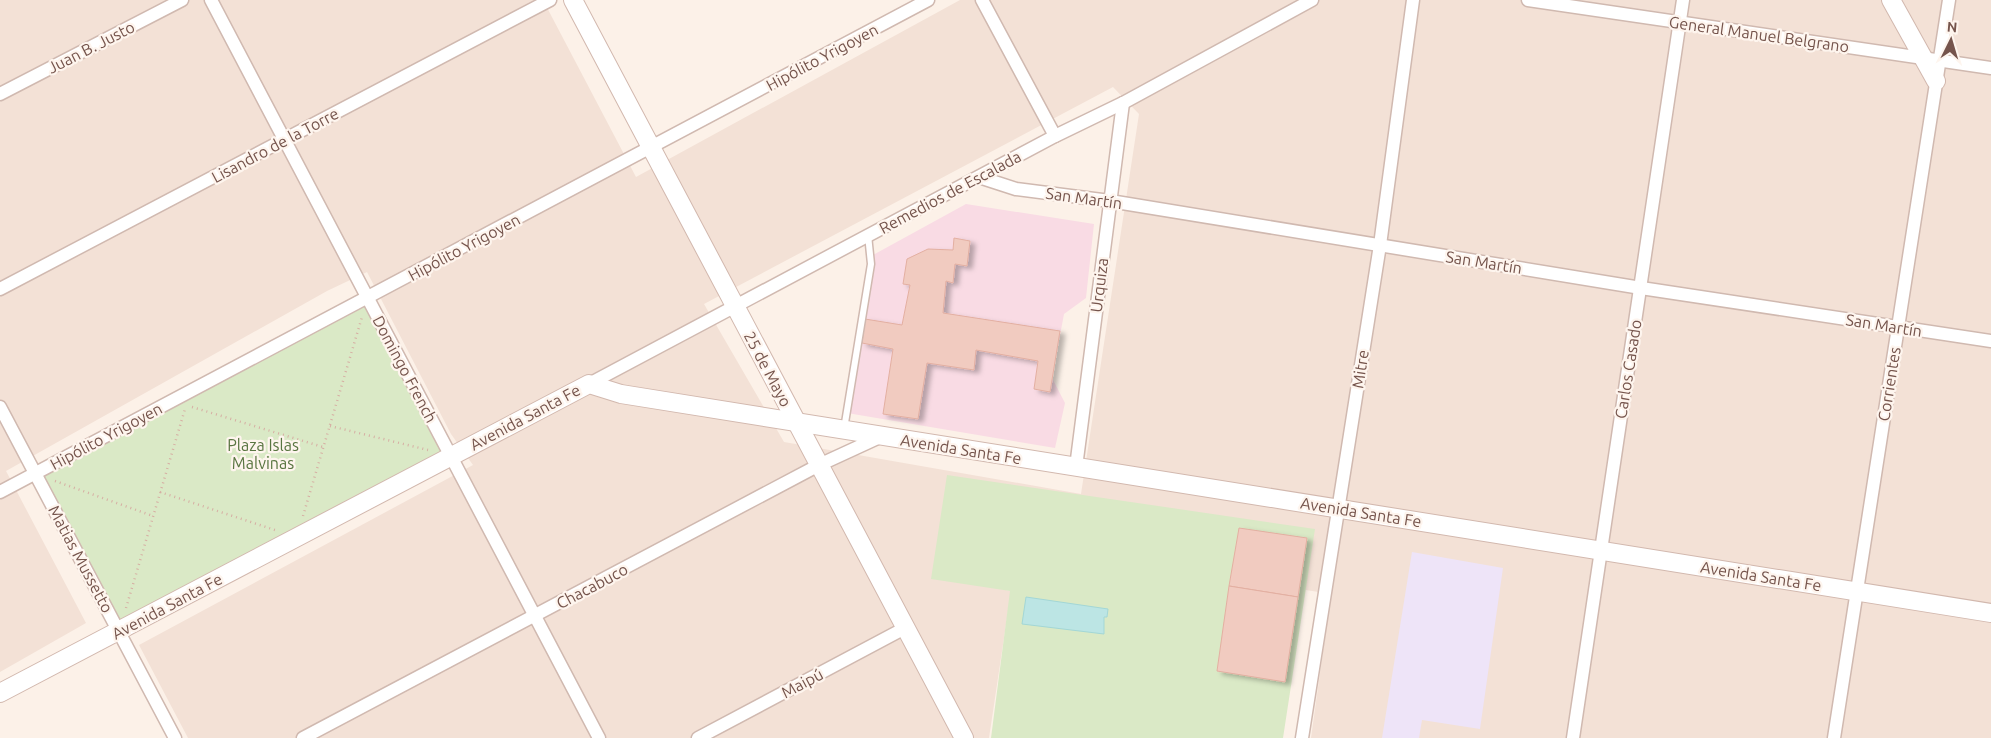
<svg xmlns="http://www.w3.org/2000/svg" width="1991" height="738" viewBox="0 0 1991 738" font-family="Ubuntu,sans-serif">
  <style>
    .residential { fill: #f3e1d6; fill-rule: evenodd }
    .education { fill: #eee4f8 }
    .medical { fill: #f9dbe4 }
    .green { fill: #dae9c6 }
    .water { fill: #bce5e4; stroke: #a3d7d6 }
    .building { fill: #f1cbc0; stroke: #e3afa1; filter: url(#shadow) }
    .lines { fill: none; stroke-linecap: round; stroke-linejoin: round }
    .lane-casing { stroke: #d0b9b0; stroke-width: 9 }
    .street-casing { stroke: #d0b9b0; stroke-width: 15 }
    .secondary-casing { stroke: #d2b8ae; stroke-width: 20 }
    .path { stroke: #d6aea3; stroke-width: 2.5; stroke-dasharray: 1 4; stroke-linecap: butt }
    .lane { stroke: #fff; stroke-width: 6 }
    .street { stroke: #fff; stroke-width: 12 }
    .secondary { stroke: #fff; stroke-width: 18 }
    .labels { text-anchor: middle; stroke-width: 4.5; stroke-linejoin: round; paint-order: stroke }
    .street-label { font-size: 16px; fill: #75544c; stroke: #fef5ee }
    .park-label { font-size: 16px; fill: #597541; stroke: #fef5ee }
  </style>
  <defs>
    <filter id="shadow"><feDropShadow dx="5" dy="3" stdDeviation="2.5" flood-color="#0004"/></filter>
  </defs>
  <rect width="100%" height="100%" fill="#fcf1e8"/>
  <path class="residential" d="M0,0H543L636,177L960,0H1991V738H1311L1331,594L1230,578L934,576L1011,591L989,738H188L139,645L473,465L451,434L367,272L327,291L6,471L86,623L0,672ZM1113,87L1139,114L1081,494L784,442L704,304Z"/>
  <polygon class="education" points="1412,552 1503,568 1480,729 1422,720 1419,738 1382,738"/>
  <polygon class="medical" points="966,204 1094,224 1086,298 1064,314 1052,378 1065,403 1055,448 847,413 873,255"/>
  <g class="green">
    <polygon points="367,298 450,456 119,631 35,474"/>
    <polygon points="947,475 1315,529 1283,738 991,738 1010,591 931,579"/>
  </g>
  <polygon class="water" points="1026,597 1108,609 1107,617 1104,617 1104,634 1022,624"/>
  <g class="building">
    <polygon points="954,238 970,241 967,266 955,264 953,283 946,281 943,313 1060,331 1050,392 1034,389 1038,361 976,350 974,370 927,363 918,419 883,414 893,349 862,343 865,319 902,325 910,285 903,284 907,259 928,249 953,250"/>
    <polygon points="1239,528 1307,538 1298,597 1229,586"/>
    <polygon points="1229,586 1298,597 1285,682 1217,671"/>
  </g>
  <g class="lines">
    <g class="lane-casing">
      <polyline id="lane" points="844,429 871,264 868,235"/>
    </g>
    <g class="street-casing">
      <g id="street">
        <polyline points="211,0 599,738"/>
        <polyline points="982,0 1055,136"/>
        <polyline points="1528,0 1991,68"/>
        <polyline points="0,94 182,0"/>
        <polyline points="979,177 1016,189 1110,201 1641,288 1991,341"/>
        <polyline points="0,289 550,0"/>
        <polyline points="589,384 1055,136 1123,103 1312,0"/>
        <polyline points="0,407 175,738"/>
        <polyline points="1076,467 1123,103"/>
        <polyline points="0,492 928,0"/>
        <polyline points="303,738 819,465 882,436"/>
        <polyline points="698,738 905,628"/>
        <polyline points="1302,738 1380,245 1413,0"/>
        <polyline points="1573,738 1683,0"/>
        <polyline points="1834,738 1949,0"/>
      </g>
    </g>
    <g class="secondary-casing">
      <g id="secondary">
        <polyline points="573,0 964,738"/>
        <polyline points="1891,0 1936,81"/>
        <polyline points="0,693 589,384 621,394 1991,613"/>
      </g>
    </g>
    <g class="path">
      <polyline points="192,407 323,447"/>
      <polyline points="330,426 428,450"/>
      <polyline points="55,481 153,516"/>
      <polyline points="160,492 275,530"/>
      <polyline points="303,516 362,317"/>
      <polyline points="126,608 185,409"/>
    </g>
    <use href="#lane" class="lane"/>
    <use href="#street" class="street"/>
    <use href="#secondary" class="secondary"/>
  </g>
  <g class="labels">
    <g class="street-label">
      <text transform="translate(1759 34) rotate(8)" y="6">General Manuel Belgrano</text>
      <text transform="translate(91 47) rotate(-27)" y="6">Juan B. Justo</text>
      <text transform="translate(822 57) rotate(-28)" y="6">Hipólito Yrigoyen</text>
      <text transform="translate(275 145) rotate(-28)" y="6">Lisandro de la Torre</text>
      <text transform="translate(950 192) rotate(-28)" y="6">Remedios de Escalada</text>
      <text transform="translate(1084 198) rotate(8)" y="6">San Martín</text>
      <text transform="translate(464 247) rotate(-28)" y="6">Hipólito Yrigoyen</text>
      <text transform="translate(1484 262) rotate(9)" y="6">San Martín</text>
      <text transform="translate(1099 285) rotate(-83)" y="6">Urquiza</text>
      <text transform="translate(1884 325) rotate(9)" y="6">San Martín</text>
      <text transform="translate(405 369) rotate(62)" y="6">Domingo French</text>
      <text transform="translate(768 369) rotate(62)" y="6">25 de Mayo</text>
      <text transform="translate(1360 369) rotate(-81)" y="6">Mitre</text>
      <text transform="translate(1628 369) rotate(-81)" y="6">Carlos Casado</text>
      <text transform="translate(1889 384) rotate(-81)" y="6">Corrientes</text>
      <text transform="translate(525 417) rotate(-28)" y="6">Avenida Santa Fe</text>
      <text transform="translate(106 436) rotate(-28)" y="6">Hipólito Yrigoyen</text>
      <text transform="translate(961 449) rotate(9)" y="6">Avenida Santa Fe</text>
      <text transform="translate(1361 512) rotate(9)" y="6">Avenida Santa Fe</text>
      <text transform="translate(81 559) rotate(62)" y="6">Matias Mussetto</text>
      <text transform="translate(1761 576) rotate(9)" y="6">Avenida Santa Fe</text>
      <text transform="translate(592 586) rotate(-28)" y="6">Chacabuco</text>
      <text transform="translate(167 606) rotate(-28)" y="6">Avenida Santa Fe</text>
      <text transform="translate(802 683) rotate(-28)" y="6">Maipú</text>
    </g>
    <g class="park-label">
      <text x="263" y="451">Plaza Islas<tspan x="263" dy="18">Malvinas</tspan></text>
    </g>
  </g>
  <g transform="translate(1951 40) rotate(5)" stroke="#fef5ee" stroke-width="4" paint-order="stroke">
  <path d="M0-4L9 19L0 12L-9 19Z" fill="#75544c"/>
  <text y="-8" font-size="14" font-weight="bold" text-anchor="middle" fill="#75544c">N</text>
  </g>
</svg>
